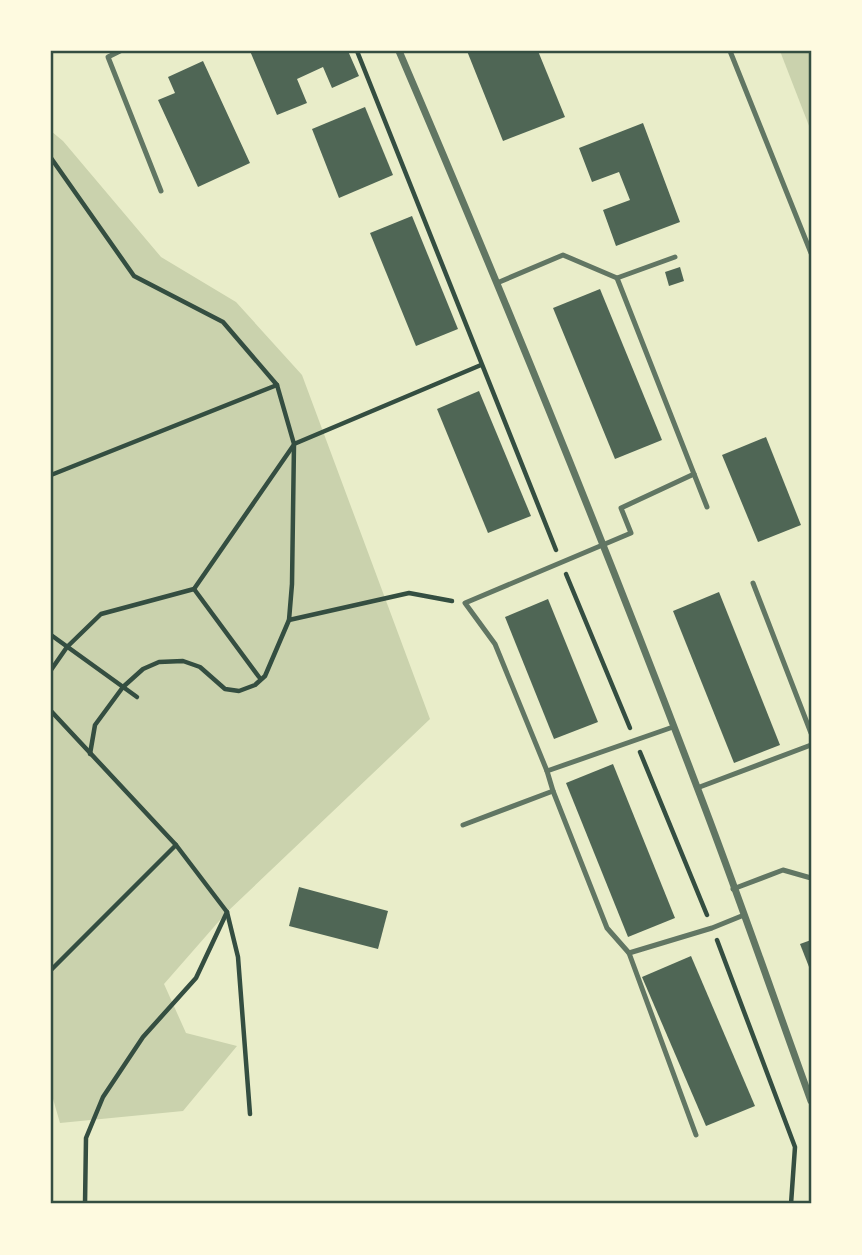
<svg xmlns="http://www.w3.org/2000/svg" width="862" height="1255" viewBox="0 0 862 1255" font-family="Roboto,sans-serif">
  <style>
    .green { fill: #cad2ad }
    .building { fill: #4f6655 }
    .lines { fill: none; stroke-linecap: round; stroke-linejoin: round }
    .path { stroke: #344e41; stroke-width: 4.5 }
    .service { stroke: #617663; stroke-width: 5 }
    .minor { stroke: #617663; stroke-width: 7 }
    .neatline { fill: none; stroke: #344e41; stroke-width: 2.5 }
  </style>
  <rect width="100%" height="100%" fill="#e9edc9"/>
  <g class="green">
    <polygon points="780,51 811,51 811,131"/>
    <polygon points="51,131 63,141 161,257 236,302 302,375 430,719 227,912 164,984 186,1033 237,1046 183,1111 60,1123 51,1092"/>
  </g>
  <g class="building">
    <polygon points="250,51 348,51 359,76 332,88 323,67 297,79 307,103 277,115"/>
    <polygon points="467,51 538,51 565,117 503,141"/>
    <polygon points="203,61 250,163 198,187 158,100 175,93 168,77"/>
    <polygon points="365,107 393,175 339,198 312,129"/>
    <polygon points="643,123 680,222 616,246 603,210 630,200 619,172 592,182 579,148"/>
    <polygon points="412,216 458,329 416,346 370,233"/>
    <polygon points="680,267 684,281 669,286 665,272"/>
    <polygon points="600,289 662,440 615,459 553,308"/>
    <polygon points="479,391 531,516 488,533 437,409"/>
    <polygon points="766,437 801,525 758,542 722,455"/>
    <polygon points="719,592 780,745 734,763 673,611"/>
    <polygon points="548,599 598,722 554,739 505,617"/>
    <polygon points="613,764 675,918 628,937 566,783"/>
    <polygon points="299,887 388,911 378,949 289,926"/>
    <polygon points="811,940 811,972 800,944"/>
    <polygon points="691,956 755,1106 706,1126 642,977"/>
  </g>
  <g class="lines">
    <g class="path">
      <polyline points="357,51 556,550"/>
      <polyline points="51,158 134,276 223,322 277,385 294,444 481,365"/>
      <polyline points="51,475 277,385"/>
      <polyline points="566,574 630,728"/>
      <polyline points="194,589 259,677"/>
      <polyline points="289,620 409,593 452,601"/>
      <polyline points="51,635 137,697"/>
      <polyline points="51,670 67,647 101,614 194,589 293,446"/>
      <polyline points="51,711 176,845 227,912 238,957 250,1114"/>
      <polyline points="640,752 707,915"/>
      <polyline points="90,754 95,725 123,687 143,669 159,662 183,661 200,667 225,689 239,691 255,685 265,676 289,620 292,584 294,444"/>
      <polyline points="717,940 795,1147 791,1204"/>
      <polyline points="51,970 176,845"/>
      <polyline points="85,1204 86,1138 103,1097 143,1037 196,978 227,912"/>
    </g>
    <g class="service">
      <polyline points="120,51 108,57 161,191"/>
      <polyline points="730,51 811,253"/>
      <polyline points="617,278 694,474"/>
      <polyline points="497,283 563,255 617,278 675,257"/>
      <polyline points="753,583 811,733"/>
      <polyline points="547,771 495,644 465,603 631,533 621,508 694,474 707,507"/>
      <polyline points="697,788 811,745"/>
      <polyline points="553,791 607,928 629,953"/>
      <polyline points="463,825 553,791 547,771 673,727"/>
      <polyline points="733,889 783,870 811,878"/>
      <polyline points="696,1135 629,953 712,928 744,915"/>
    </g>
    <path class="minor" d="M399,51C503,294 603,539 697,787C737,891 773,996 811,1101"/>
  </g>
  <rect width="862" height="1255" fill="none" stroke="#fefae0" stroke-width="105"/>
  <rect x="52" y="52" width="758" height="1150" class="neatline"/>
</svg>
